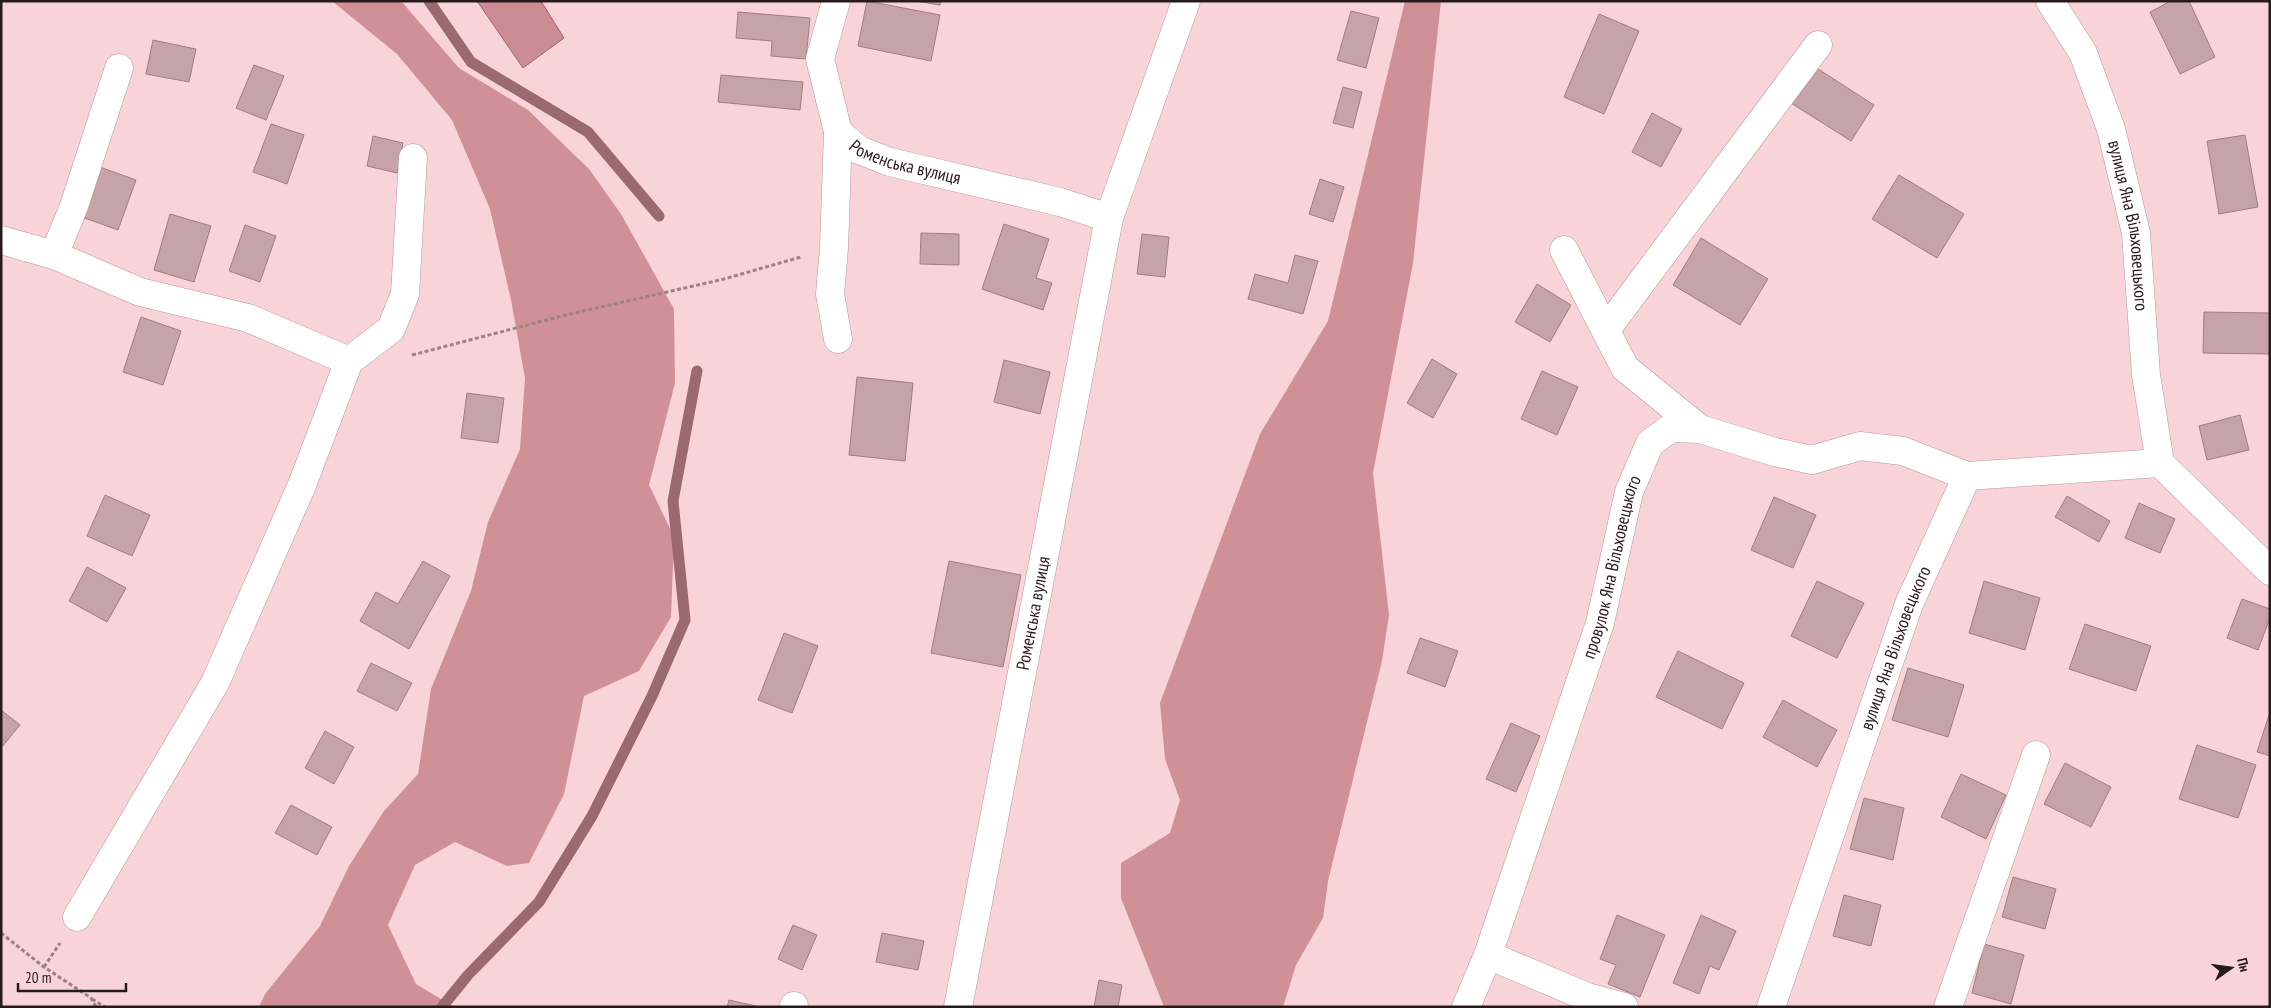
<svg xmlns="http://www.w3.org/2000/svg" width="2271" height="1008" viewBox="0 0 2271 1008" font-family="'PT Sans Narrow',sans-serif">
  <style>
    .forest { fill: #d09098 }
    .water { fill: #cc8c94; stroke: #9b6a70 }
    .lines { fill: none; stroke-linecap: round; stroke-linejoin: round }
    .stream { stroke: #9b6a70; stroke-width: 11 }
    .building { fill: #c6a3a8; stroke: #9f7e82 }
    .minor-casing { stroke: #b9969a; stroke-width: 29 }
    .path { stroke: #9c8285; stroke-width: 3; stroke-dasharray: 4 2.5; stroke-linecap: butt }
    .minor { stroke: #fff; stroke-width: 28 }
    .labels { text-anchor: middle; stroke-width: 4; stroke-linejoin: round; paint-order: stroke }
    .street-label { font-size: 18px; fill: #281b1c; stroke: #f8d4d8 }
  </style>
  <rect width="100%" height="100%" fill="#f8d4d8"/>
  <g class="forest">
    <polygon points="332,1 401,1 459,68 528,110 589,169 621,214 674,309 675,383 649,485 674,537 671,617 639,671 584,696 564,794 529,863 507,866 455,842 415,865 388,925 416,984 454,1007 259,1007 265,994 320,926 349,866 384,811 418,774 431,689 471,591 488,522 520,449 525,378 511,300 490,209 452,120 397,54"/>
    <polygon points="1405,1 1441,1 1413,263 1373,473 1389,615 1382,661 1328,881 1323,918 1296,965 1283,1007 1164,1007 1121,898 1121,863 1170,833 1180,800 1165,759 1160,703 1260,434 1328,321"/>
  </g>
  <polygon class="water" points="477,1 541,1 564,38 523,68"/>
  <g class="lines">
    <g class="stream">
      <polyline points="429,1 471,62 588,132 659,216"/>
      <polyline points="442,1007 468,975 539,902 592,816 652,696 685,620 673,501 697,371"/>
    </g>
  </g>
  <g class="building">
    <polygon points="867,1 940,15 931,61 858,46"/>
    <polygon points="915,1 941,1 940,5"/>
    <polygon points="2171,1 2189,1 2215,57 2180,74 2150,12"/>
    <polygon points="1351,11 1379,18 1366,68 1337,60"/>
    <polygon points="738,12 810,18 806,59 771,56 772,41 736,38"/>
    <polygon points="1599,14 1639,31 1604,114 1564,97"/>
    <polygon points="153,40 196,49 189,82 146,74"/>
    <polygon points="254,65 284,76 266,120 236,108"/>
    <polygon points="1815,67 1874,105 1851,141 1791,103"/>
    <polygon points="721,75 803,82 800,110 718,102"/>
    <polygon points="1343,87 1362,92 1353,128 1333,123"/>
    <polygon points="1652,113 1682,129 1661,167 1632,152"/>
    <polygon points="271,124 304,135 287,184 253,172"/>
    <polygon points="2245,135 2258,207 2219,214 2207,141"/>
    <polygon points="373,136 403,143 397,173 367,166"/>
    <polygon points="97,166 136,180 118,230 79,216"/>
    <polygon points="1899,175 1964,214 1937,258 1872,219"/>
    <polygon points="1320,179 1344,187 1333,222 1309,214"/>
    <polygon points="170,214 211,226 194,282 154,270"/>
    <polygon points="1004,224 1049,239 1036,278 1052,283 1043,310 982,289"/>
    <polygon points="245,225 276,236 260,282 229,271"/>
    <polygon points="921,233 959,234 959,265 920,264"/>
    <polygon points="1142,234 1169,237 1165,277 1137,274"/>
    <polygon points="1701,238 1768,279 1740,325 1673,285"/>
    <polygon points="1295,255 1318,261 1303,314 1248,299 1255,274 1288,283"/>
    <polygon points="1537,284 1571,305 1550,342 1515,322"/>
    <polygon points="2204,312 2270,313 2270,354 2203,353"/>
    <polygon points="141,317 181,331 163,385 123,372"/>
    <polygon points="1432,359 1457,374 1433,418 1407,403"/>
    <polygon points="1004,360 1050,372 1040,414 994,402"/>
    <polygon points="1542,371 1578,387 1557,435 1521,419"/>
    <polygon points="857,377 913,383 905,461 849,455"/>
    <polygon points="467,393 504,398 498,443 461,438"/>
    <polygon points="2240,415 2249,450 2207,460 2199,426"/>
    <polygon points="105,495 150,515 132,556 87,536"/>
    <polygon points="2067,496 2110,521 2099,542 2055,517"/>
    <polygon points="1774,497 1816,515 1793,568 1751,550"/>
    <polygon points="2139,503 2175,519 2160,553 2125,538"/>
    <polygon points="423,561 450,576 409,649 360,621 376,592 398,604"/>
    <polygon points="949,561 1021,575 1003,667 931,653"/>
    <polygon points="87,567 126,588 107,622 69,601"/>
    <polygon points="1817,581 1864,603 1837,658 1791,636"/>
    <polygon points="1984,581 2040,598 2025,650 1969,633"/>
    <polygon points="2242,599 2270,609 2270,618 2258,650 2227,638"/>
    <polygon points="2085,624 2151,646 2136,691 2069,669"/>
    <polygon points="784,633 818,646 792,713 758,700"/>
    <polygon points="1420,638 1458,651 1445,687 1407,673"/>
    <polygon points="1678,651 1744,683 1722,729 1656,697"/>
    <polygon points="371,663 412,683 397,711 357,691"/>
    <polygon points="1908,668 1964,685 1948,737 1892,720"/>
    <polygon points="1783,700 1837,730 1817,767 1763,737"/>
    <polygon points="1,710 20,725 1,748"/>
    <polygon points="2270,712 2270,756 2257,752"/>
    <polygon points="1511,723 1540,736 1516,792 1486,779"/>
    <polygon points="325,731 354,747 334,784 305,768"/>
    <polygon points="2197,745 2256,765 2238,818 2179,799"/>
    <polygon points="2065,763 2111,787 2091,827 2044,804"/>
    <polygon points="1961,774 2006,795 1986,839 1941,817"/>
    <polygon points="1864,798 1904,808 1893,860 1850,849"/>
    <polygon points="291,805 332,827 317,855 275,833"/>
    <polygon points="2013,877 2056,889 2045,929 2002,917"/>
    <polygon points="1844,895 1881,905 1871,946 1833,936"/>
    <polygon points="1617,915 1665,935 1640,997 1608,984 1616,965 1600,959"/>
    <polygon points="1701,915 1736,931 1719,970 1710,966 1699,994 1673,983"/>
    <polygon points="793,925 817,935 802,970 778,959"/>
    <polygon points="882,933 924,941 918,970 876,962"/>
    <polygon points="1984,944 2024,955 2011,1004 1972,993"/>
    <polygon points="1099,980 1122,985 1118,1007 1094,1007"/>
    <polygon points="729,1000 756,1006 756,1007 727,1007"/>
  </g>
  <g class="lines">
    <g class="minor-casing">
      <g id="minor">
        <path id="s1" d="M836,1L820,59L838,132L859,150L890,162L1060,202L1109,218"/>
        <path id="s2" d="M2050,1L2083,53L2111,129L2136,233L2146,375L2160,463L2270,571"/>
        <polyline points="1,240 54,255 140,292 248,318 349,361 302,485 215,683 77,917"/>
        <polyline points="1564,250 1625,368 1700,429"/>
        <polyline points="54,255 74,206 119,68"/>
        <polyline points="1606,330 1818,45"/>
        <polyline points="838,339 830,294 834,248 838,132"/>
        <polyline points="349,361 391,329 405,294 413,158"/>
        <polyline points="1488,955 1587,997 1624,1007"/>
        <polyline points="794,1007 794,1006"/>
        <path id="s3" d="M958,1007L1109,218L1186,1"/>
        <path id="s4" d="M1466,1007L1488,955L1600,623L1629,492L1650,443L1671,428L1700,429L1775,452L1812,460L1860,446L1903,451L1967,476"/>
        <path id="s5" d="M1771,1007L1909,604L1967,476L2160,463"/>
        <polyline points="1948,1007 2036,755"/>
      </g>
    </g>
    <g class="path">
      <polyline points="412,355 566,315 724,279 801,257"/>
      <polyline points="1,933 44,967 91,998 96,1007"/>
      <polyline points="44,967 60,943"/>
      <polyline points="92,999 105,1007"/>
    </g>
    <use href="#minor" class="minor"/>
  </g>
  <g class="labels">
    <g class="street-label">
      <text dy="6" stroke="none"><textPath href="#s1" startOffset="211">Роменська вулиця</textPath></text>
      <text dy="6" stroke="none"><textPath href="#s2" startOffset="241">вулиця Яна Вільховецького</textPath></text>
      <text dy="6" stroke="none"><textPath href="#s4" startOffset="464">провулок Яна Вільховецького</textPath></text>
      <text dy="6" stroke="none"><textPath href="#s3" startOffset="401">Роменська вулиця</textPath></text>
      <text dy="6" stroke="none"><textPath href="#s5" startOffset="380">вулиця Яна Вільховецького</textPath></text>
    </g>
  </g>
  <rect width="2271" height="1008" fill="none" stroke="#281b1c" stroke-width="5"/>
  <g transform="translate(2231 968) rotate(76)" stroke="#f8d4d8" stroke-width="4" paint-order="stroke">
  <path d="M0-4L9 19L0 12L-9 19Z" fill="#281b1c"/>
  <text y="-8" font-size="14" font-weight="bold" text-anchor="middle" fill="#281b1c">Пн</text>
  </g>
  <path d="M18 983v8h108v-8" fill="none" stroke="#281b1c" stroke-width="2.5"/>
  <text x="25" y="983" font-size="15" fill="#281b1c" stroke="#f8d4d8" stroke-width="4" paint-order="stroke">20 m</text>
</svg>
